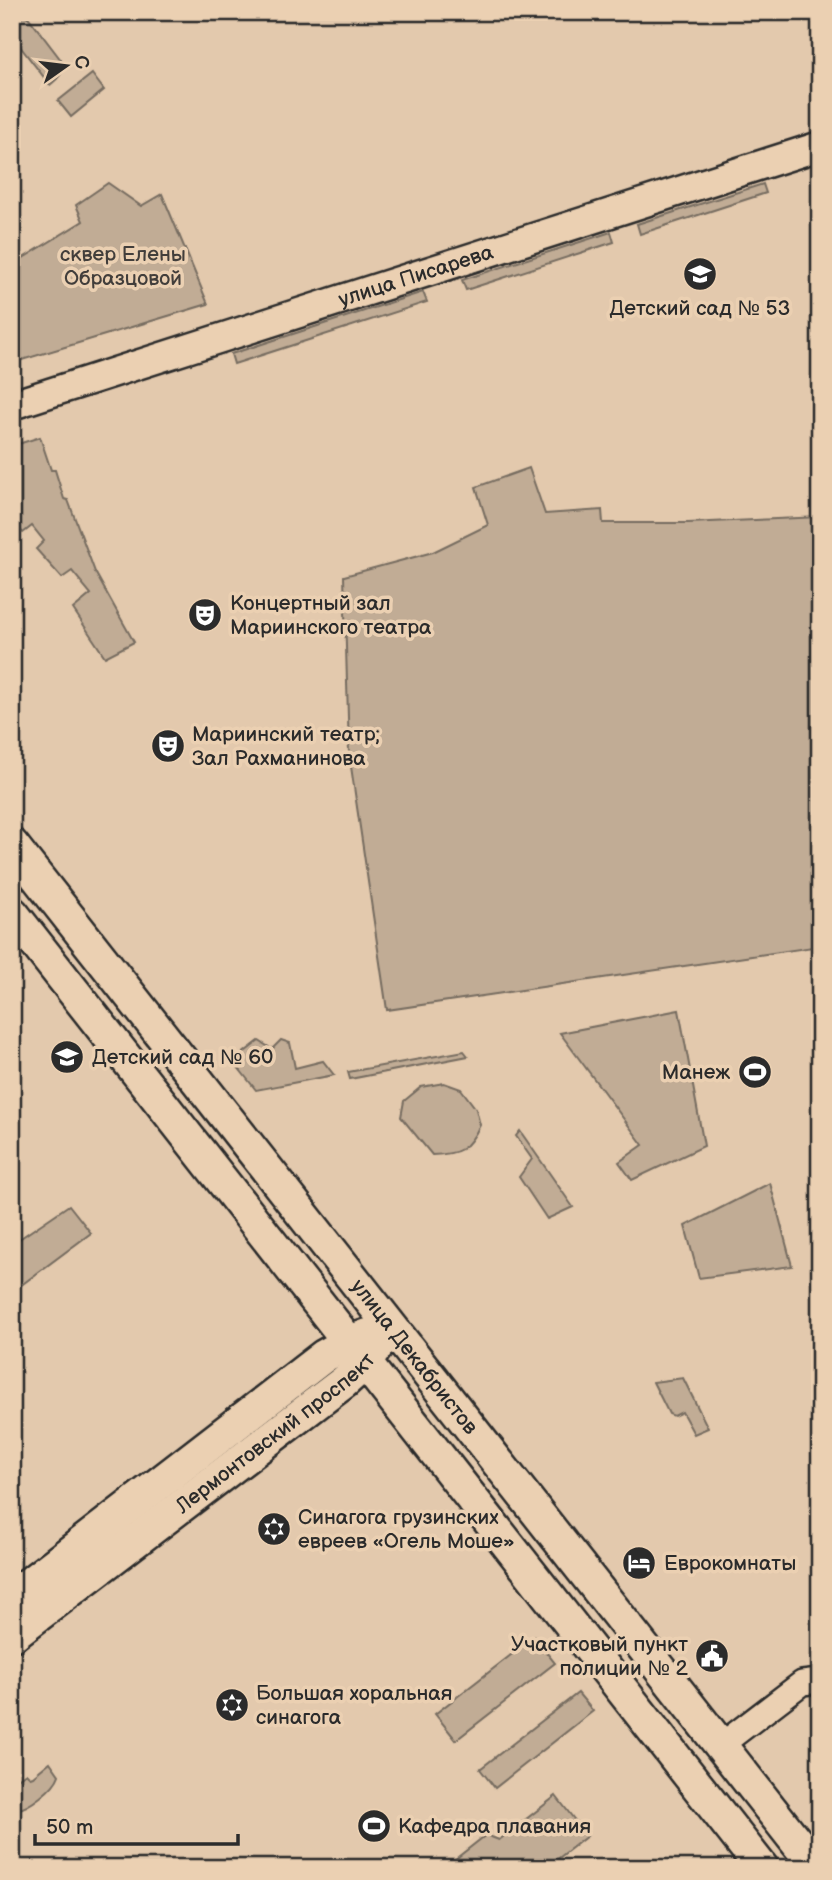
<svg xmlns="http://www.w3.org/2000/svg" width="832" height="1880" viewBox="0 0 832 1880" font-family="'Balsamiq Sans',sans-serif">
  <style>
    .green { fill: #c1ac95; stroke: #766c60; stroke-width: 2 }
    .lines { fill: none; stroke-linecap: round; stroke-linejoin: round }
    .minor-casing { stroke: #2b2b2b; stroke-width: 28 }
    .tertiary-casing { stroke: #2b2b2b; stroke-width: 33 }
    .secondary-casing { stroke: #2b2b2b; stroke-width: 37 }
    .minor { stroke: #ebd0b2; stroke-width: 23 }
    .tertiary { stroke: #ebd0b2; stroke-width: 28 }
    .secondary { stroke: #ebd0b2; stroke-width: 32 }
    .labels { text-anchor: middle; stroke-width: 7; stroke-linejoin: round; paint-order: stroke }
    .park-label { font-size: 21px; fill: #423e3b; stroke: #ebd0b2 }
    .street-label { font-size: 21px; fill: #2b2b2b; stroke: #ebd0b2 }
    .poi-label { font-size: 21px; fill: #2b2b2b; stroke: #ebd0b2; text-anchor: start }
  </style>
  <rect width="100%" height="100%" fill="#e3c9ad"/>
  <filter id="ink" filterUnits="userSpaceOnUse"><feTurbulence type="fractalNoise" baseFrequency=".0143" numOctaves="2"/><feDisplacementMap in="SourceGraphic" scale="14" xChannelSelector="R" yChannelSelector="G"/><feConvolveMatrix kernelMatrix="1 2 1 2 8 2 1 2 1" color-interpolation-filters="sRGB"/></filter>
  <g filter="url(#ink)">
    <g class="green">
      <path d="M16,12L23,13L29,18L61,60C65,72 59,78 50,85L12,36V13Z"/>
      <polygon points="92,74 104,90 71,117 58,101"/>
      <polygon points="108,183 141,206 162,194 208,304 12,363 12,282 20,278 20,260 83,221 76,205"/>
      <polygon points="763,184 766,193 640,234 637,224"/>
      <polygon points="611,232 614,242 466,290 462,280"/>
      <polygon points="423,292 427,302 234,364 231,354"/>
      <polygon points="40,437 51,470 55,470 64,499 68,500 95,572 134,642 105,657 73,609 91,594 72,571 62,578 36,549 44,541 32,526 23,533 12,521 12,446"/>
      <polygon points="529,468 545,514 602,510 603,523 688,523 820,517 820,946 387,1010 349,753 344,576 433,552 488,525 476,487"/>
      <polygon points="679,1010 704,1146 632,1180 619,1162 643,1145 560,1033"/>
      <polygon points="281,1040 290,1043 295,1068 323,1061 334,1075 256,1090 233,1061 259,1041 272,1049"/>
      <polygon points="464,1051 468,1056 350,1079 348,1072"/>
      <path d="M444,1083L461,1089L476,1109L480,1125C468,1150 460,1154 432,1155L401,1117L404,1101L421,1087Z"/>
      <polygon points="520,1131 573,1207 547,1219 519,1177 532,1159 516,1136"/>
      <polygon points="770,1183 792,1266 699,1278 685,1226"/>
      <polygon points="69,1205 91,1233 12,1292 12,1244"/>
      <polygon points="683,1378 708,1428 694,1434 682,1412 674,1416 669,1414 653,1382"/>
      <polygon points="534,1637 555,1663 456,1740 435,1714"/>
      <polygon points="578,1693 593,1711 495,1788 480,1769"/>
      <path d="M50,1762L59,1775C55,1788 28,1809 15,1810L12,1807V1783L26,1773L30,1777L33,1776Z"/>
      <polygon points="556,1796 587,1836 546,1868 444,1868 486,1835 499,1840"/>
    </g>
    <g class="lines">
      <g class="minor-casing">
        <polyline id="minor" points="721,1745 802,1683 820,1681"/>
      </g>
      <g class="tertiary-casing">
        <g id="tertiary">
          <path id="s1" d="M12,405L820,146"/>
        </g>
      </g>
      <g class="secondary-casing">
        <g id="secondary">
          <path id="s2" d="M12,845L817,1868"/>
          <polyline points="12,913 762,1868"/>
          <polyline points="12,1597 324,1356 349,1342 368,1335"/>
          <path id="s3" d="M12,1635L344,1382L365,1363L378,1345"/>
        </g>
      </g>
      <use href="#minor" class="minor"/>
      <use href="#tertiary" class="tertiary"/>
      <use href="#secondary" class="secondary"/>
    </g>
  </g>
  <defs>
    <g id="school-disc" transform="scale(1.75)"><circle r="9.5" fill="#2b2b2b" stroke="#ebd0b2"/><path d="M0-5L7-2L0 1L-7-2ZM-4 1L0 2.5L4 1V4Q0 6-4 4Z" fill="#fff"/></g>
    <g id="theatre-disc" transform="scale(1.75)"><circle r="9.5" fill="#2b2b2b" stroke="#ebd0b2"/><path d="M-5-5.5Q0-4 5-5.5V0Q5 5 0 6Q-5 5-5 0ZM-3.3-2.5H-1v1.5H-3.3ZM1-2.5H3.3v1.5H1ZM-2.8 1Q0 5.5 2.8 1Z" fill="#fff"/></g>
    <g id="stadium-disc" transform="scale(1.75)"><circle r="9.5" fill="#2b2b2b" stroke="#ebd0b2"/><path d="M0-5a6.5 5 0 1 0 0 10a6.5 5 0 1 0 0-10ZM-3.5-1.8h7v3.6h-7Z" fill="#fff"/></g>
    <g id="synagogue-disc" transform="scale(1.75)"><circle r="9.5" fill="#2b2b2b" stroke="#ebd0b2"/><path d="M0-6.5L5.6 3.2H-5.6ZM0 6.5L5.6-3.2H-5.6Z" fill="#fff"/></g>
    <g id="hotel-disc" transform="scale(1.75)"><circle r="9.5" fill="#2b2b2b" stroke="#ebd0b2"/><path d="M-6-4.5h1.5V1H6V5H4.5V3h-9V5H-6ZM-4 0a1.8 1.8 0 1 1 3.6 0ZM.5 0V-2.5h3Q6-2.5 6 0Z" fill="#fff"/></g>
    <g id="civic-disc" transform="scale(1.75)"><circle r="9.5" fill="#2b2b2b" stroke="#ebd0b2"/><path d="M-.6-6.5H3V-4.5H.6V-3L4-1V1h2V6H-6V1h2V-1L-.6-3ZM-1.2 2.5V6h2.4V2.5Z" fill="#fff"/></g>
  </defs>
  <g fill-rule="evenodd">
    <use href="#school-disc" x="700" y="274"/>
    <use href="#theatre-disc" x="205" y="615"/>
    <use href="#theatre-disc" x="168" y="746"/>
    <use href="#school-disc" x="67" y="1057"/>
    <use href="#stadium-disc" x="755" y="1072"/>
    <use href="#synagogue-disc" x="274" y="1529"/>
    <use href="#hotel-disc" x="639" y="1563"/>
    <use href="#civic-disc" x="712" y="1656"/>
    <use href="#synagogue-disc" x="232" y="1705"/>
    <use href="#stadium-disc" x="374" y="1826"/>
  </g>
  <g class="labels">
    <g class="park-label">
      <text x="123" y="261">сквер Елены<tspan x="123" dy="24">Образцовой</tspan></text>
    </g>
    <g class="street-label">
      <text dy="7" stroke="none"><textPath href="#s1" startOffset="424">улица Писарева</textPath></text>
      <text dy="7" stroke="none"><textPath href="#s2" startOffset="651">улица Декабристов</textPath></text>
      <text dy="7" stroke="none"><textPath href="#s3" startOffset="332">Лермонтовский проспект</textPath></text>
    </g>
    <g class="poi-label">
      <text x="700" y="315" text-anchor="middle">Детский сад № 53</text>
      <text x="230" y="610">Концертный зал<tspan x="230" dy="24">Мариинского театра</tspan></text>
      <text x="192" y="741">Мариинский театр;<tspan x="192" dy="24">Зал Рахманинова</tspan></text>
      <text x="92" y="1064">Детский сад № 60</text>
      <text x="730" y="1079" text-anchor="end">Манеж</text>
      <text x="298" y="1524">Синагога грузинских<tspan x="298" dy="24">евреев «Огель Моше»</tspan></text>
      <text x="664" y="1570">Еврокомнаты</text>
      <text x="688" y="1651" text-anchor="end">Участковый пункт<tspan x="688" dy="24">полиции № 2</tspan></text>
      <text x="256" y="1700">Большая хоральная<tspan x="256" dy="24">синагога</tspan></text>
      <text x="398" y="1833">Кафедра плавания</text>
    </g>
  </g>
  <rect width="832" height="1880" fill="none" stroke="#ebd0b2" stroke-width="42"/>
  <rect x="21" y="21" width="790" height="1838" fill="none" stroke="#2b2b2b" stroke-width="2.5" filter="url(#ink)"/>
  <g transform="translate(66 66) rotate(76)" stroke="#ebd0b2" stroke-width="5" paint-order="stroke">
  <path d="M0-5L12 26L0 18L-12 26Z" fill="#2b2b2b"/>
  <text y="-10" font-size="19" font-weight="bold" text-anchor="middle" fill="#2b2b2b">С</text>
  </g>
  <path d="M35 1834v10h203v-10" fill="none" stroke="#2b2b2b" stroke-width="3.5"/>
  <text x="46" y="1834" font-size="21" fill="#2b2b2b" stroke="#ebd0b2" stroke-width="5" paint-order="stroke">50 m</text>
</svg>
